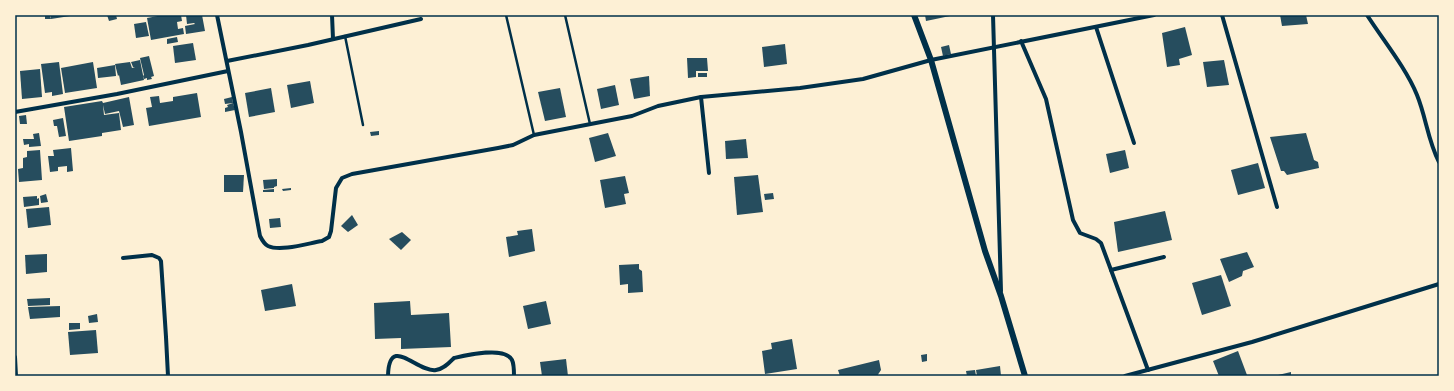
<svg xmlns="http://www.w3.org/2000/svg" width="1454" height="391" viewBox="0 0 1454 391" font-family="'IBM Plex Serif',serif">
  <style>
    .building { fill: #264d5e }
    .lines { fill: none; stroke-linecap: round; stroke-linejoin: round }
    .service { stroke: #003049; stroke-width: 2.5 }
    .minor { stroke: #003049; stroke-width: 4 }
    .tertiary { stroke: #003049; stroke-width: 6 }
    .neatline { fill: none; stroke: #003049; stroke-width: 1.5 }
  </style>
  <rect width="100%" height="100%" fill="#fdf0d5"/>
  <g class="building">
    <polygon points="45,15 50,15 51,19 45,19"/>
    <polygon points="51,15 70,15 70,16 51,19"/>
    <polygon points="107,15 116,15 117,19 109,21"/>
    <polygon points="163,15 181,15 182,21 177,22 178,29 183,28 184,34 151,40 147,18"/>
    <polygon points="186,15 202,15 205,31 186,34 185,26 195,24 194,23 187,24"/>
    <polygon points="925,15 950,15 950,16 926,21"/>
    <polygon points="1280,15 1306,15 1308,24 1282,26"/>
    <polygon points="146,22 149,36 136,38 134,24"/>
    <polygon points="1185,27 1192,55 1179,59 1180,65 1167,67 1162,33"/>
    <polygon points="177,37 178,42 167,44 167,39"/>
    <polygon points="193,43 196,60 175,63 173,46"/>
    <polygon points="785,44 787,64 764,67 762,47"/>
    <polygon points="949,45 951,54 943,56 941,47"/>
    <polygon points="149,56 154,76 151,77 152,79 147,80 147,78 144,79 143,76 144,75 140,58"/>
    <polygon points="687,58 707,58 708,71 696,71 696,77 688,78"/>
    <polygon points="140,60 144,80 121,85 119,75 118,76 115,64 130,62 132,68 135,67 133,67 131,62"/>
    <polygon points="1224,60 1229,85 1207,87 1203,62"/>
    <polygon points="59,62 63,94 52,96 52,92 45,93 41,64"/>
    <polygon points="93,62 97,88 65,93 61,68"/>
    <polygon points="115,65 116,76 98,78 97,68"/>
    <polygon points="40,69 42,97 22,99 20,71"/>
    <rect x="698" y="73" width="9" height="4"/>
    <polygon points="649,76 650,96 634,99 630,79"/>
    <polygon points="310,81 314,103 291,108 287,85"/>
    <polygon points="615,85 619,105 601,109 597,89"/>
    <polygon points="271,88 275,112 249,117 245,93"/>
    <polygon points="560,88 566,117 545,121 538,92"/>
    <polygon points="197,93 201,117 149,126 146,108 152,107 150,97 159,96 160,103 173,101 173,97"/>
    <polygon points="129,97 134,125 123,127 119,111 105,114 103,105 104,115 119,113 121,130 102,133 102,136 69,141 64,107 102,101 103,103"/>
    <polygon points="232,97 233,103 225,104 224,99"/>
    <polygon points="233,103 235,110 225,112 225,108 228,107 227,105"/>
    <polygon points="26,115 27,124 20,124 19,116"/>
    <polygon points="63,118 66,136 59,137 57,126 54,126 53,120"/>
    <polygon points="379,131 379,135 371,136 370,132"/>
    <polygon points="39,133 41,146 29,147 29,144 24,145 23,139 34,139 33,134"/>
    <polygon points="608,133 616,156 595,162 589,138"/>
    <polygon points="1306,133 1314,160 1318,162 1319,168 1287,175 1284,171 1281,171 1270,137"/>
    <polygon points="746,139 748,158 726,159 725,141"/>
    <polygon points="71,148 73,171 67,172 67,166 58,167 58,171 50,172 48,156 54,156 53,150"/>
    <polygon points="40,150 42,180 19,182 18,169 23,168 23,158 27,157 27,151"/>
    <polygon points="1125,150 1129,168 1110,173 1106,154"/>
    <polygon points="1258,163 1265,188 1238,195 1231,170"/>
    <polygon points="224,175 244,175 243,192 224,192"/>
    <polygon points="758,175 763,212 737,215 734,177"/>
    <polygon points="625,176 629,193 624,194 626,204 605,208 600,180"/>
    <polygon points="277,179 277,186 274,187 274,188 264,189 263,180"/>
    <polygon points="291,188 291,190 283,191 282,189"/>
    <polygon points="274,189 274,192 263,192 263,190"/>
    <polygon points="773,193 774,199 765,200 764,194"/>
    <polygon points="46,194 48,202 41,203 40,196"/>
    <polygon points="37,196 37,199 39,198 39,205 24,207 23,197"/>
    <polygon points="49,207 51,225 28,228 26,209"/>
    <polygon points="1165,211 1172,240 1118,252 1114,222"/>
    <polygon points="352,215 358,225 348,232 341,226"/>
    <polygon points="280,218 281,227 270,228 269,219"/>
    <polygon points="532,229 535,251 509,257 506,237 518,235 517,231"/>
    <polygon points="402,232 411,240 401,250 389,239"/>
    <polygon points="1247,252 1254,267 1243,271 1242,276 1229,282 1220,259"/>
    <polygon points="47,254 47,272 26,274 25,255"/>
    <polygon points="639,264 639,269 642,271 643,292 628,293 628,284 620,285 619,265"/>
    <polygon points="1221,275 1231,306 1202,315 1192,283"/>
    <polygon points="292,284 296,306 265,311 261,290"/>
    <polygon points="50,298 50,305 28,306 27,299"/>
    <polygon points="410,301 411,315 449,313 451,347 401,349 401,338 375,339 374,303"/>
    <polygon points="546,301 551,324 528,329 523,306"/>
    <polygon points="60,306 60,317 30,319 28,307"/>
    <polygon points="97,314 98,322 89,323 88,316"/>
    <polygon points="69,323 80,323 80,329 69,330"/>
    <polygon points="96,330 98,353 70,355 68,332"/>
    <polygon points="792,339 797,369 765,374 762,351 772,349 771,343"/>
    <polygon points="1238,351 1247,375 1219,376 1213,361"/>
    <polygon points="927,354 927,361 922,362 921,355"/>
    <polygon points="566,359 568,376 542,376 540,362"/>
    <polygon points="879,360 881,370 877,376 840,376 838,370"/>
    <polygon points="1000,366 1001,376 977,376 976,370"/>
    <polygon points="975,370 976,376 967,376 966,371"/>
    <polygon points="1291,372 1291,376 1278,376 1278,375"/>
  </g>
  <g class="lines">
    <g class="service">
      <polyline points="506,15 534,135"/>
      <polyline points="565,15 590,124"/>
      <polyline points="345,36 363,125"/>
    </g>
    <g class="minor">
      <path d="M217,15L241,132L260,236C262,240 264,244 268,246C281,252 309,243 322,241L329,237L331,231L336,188L342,178L352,174L498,148L513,145L534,135L632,116L658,106L701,97L800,88L863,79L931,60L1154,15"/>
      <polyline points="332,15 333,39"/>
      <polyline points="993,15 1001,291"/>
      <polyline points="1222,15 1277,207"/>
      <path d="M1367,15C1383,40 1406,68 1417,95C1426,117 1428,141 1439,162"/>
      <polyline points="1096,27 1134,143"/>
      <polyline points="1021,41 1046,99 1073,220 1080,233 1096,239 1101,243 1148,370"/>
      <polyline points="227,61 308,45 421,19"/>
      <polyline points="701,97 709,173"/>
      <polyline points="15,112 117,94 228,71"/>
      <polyline points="123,258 152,255 159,258 161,261 166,337 168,376"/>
      <polyline points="1111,270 1164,257"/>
      <polyline points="15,357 16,376"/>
      <path d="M388,376C389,333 417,373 436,370C444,369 449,363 454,358C467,355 505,346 512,360C514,364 514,371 514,376"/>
      <polyline points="1125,376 1252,342 1439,284"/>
    </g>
    <polyline class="tertiary" points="914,15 931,60 985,251 1001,296 1025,376"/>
  </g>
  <rect width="1454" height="391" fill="none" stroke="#fdf0d5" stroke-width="32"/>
  <rect x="16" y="16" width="1422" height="359" class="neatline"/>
</svg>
